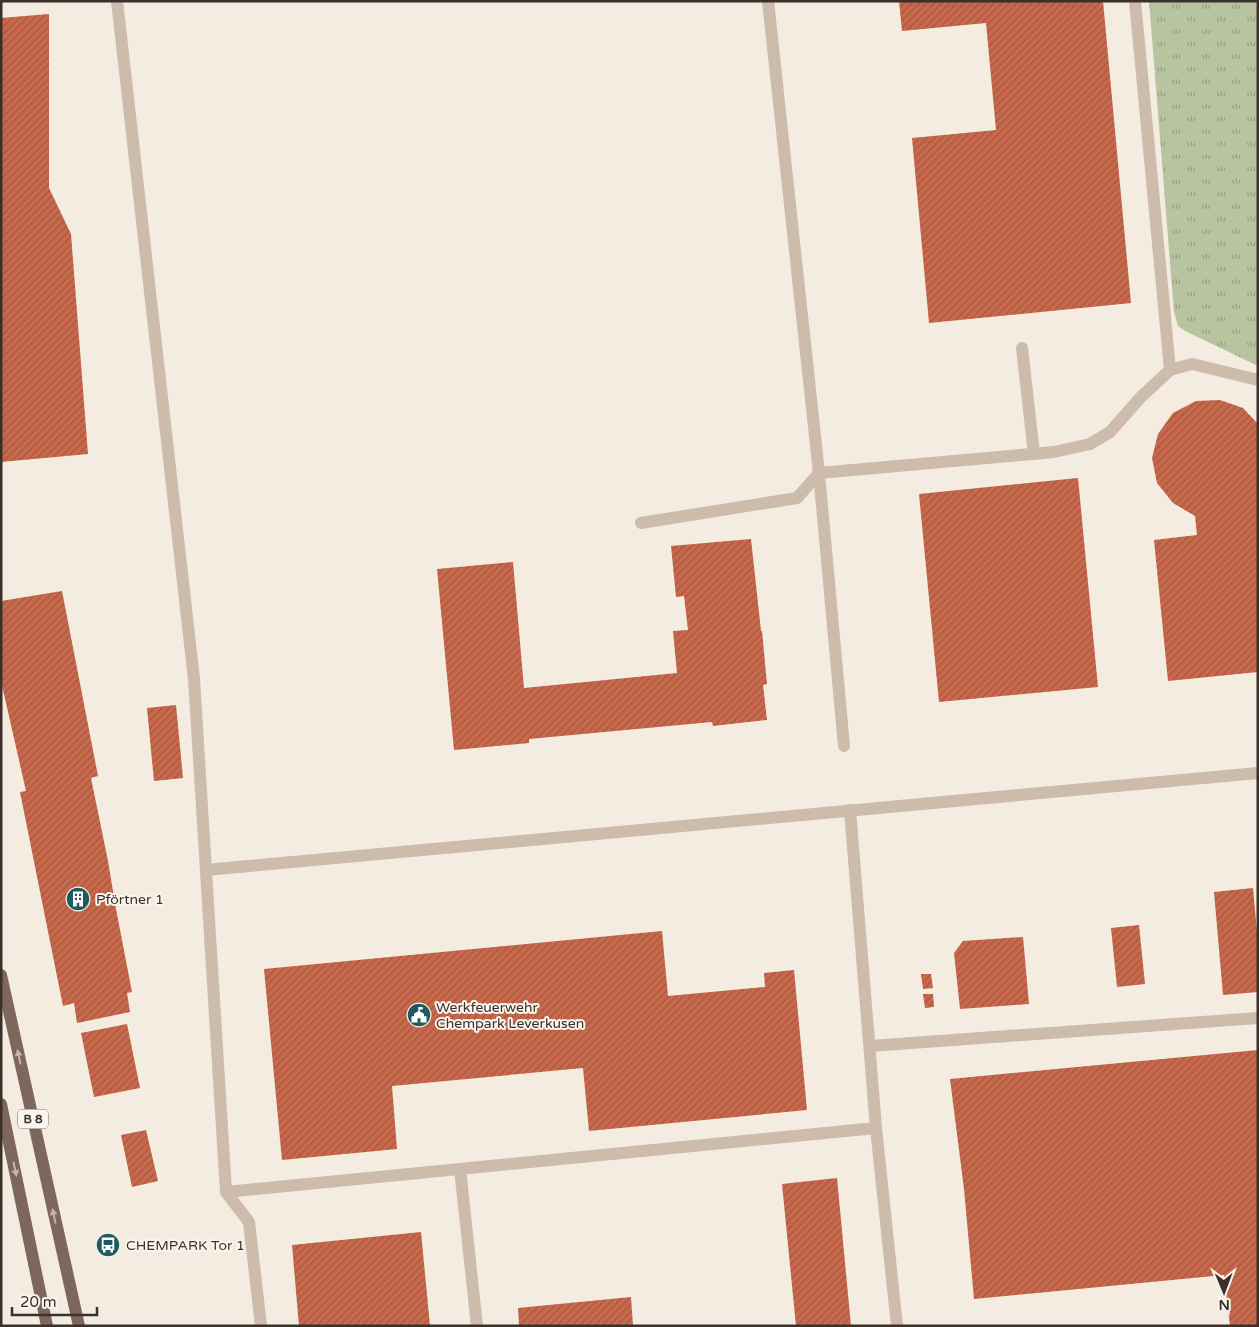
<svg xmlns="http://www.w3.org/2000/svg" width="1259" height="1327" viewBox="0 0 1259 1327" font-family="'Varela Round',sans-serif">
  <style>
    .park { fill: url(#park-tufts) }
    .building { fill: url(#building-hatch) }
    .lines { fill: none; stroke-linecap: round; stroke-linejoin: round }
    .minor { stroke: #cdbbac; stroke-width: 12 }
    .major { stroke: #7d675c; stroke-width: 12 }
    .oneway { fill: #c2b5ac }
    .labels { text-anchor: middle; stroke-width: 4; stroke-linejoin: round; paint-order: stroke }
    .shield { fill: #fbf5ee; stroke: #756b66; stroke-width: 1 }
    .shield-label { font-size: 12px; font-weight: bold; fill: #3b302b }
    .poi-label { font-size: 14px; fill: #3b302b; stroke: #fbf5ee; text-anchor: start }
  </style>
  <defs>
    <pattern id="park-tufts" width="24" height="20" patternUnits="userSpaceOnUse" patternTransform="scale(1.25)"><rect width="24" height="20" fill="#b8c4a0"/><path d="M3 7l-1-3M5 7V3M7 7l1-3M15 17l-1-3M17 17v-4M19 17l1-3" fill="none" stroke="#97a083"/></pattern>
    <pattern id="building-hatch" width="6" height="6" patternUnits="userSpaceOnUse" patternTransform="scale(1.25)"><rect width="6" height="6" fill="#c8694b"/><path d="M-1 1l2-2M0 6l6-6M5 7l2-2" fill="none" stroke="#a4573f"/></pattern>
  </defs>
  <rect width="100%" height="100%" fill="#f4ebe1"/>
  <polygon class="park" points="1149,1 1258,1 1258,366 1185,331 1178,326 1174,312"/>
  <g class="building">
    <polygon points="899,1 1103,1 1131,303 929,323 912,138 996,130 986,23 902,31"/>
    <polygon points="49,14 49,188 71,234 88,454 1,462 1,18"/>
    <polygon points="1220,400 1243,408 1258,424 1258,672 1168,681 1154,540 1197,535 1195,516 1173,503 1157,483 1152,458 1158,434 1173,413 1196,401"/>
    <polygon points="1078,478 1098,687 939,702 919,494"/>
    <polygon points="751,539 761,631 762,631 767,684 763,685 767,720 713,726 712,722 529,739 529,743 454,750 437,569 513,562 524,688 677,673 673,631 688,630 684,596 676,597 671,546"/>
    <polygon points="62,591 98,776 91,778 108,861 116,909 132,992 127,993 130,1012 77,1023 74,1003 63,1006 20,792 26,791 1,681 1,601"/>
    <polygon points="176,705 183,778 154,781 147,708"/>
    <polygon points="1253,888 1258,943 1258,992 1223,995 1214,892"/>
    <polygon points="1139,925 1145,984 1117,987 1111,928"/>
    <polygon points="662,931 668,996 765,987 764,973 794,970 807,1110 589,1131 583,1068 392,1086 397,1149 282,1160 264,969"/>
    <polygon points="1023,937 1029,1004 960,1009 954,953 963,941"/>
    <polygon points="921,974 931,974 933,988 923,989"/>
    <polygon points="923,994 933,994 934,1007 925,1008"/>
    <polygon points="127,1024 140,1088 94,1097 81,1033"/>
    <polygon points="1258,1050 1258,1326 1230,1326 1224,1275 974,1299 964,1189 950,1079"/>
    <polygon points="146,1130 158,1181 132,1187 121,1135"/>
    <polygon points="837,1178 851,1326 796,1326 782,1184"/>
    <polygon points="421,1232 430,1326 299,1326 292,1245"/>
    <polygon points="631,1297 633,1326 519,1326 518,1308"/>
  </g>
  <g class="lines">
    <g class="minor">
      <polyline points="117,1 194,679 226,1192 876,1128"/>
      <polyline points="768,1 819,473 844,746"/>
      <polyline points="1135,1 1170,370"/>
      <polyline points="1022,348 1034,454"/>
      <polyline points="641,523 797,498 819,473 1054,452 1090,444 1110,432 1141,397 1170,370 1192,364 1258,380"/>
      <polyline points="850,810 876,1128 897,1326"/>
      <polyline points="206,870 1258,773"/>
      <polyline points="870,1046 1258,1018"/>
      <polyline points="460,1169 477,1326"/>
      <polyline points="226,1192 249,1222 261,1326"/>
    </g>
    <g class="major">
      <polyline points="1,975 79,1326"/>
      <polyline points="1,1104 47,1326"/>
    </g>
  </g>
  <defs><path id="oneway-solid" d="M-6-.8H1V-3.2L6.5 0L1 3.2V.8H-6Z" transform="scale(1.25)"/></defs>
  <g class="oneway">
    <use href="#oneway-solid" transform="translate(19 1057) rotate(-102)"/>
    <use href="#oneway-solid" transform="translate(15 1169) rotate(78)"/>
    <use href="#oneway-solid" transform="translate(54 1216) rotate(-102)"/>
  </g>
  <defs>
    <g id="building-disc" transform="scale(1.25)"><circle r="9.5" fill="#1f5a5e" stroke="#fbf5ee"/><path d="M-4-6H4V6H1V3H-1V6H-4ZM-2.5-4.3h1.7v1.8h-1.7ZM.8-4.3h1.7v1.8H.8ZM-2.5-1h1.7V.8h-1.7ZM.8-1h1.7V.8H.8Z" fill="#fff"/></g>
    <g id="civic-disc" transform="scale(1.25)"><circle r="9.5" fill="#1f5a5e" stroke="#fbf5ee"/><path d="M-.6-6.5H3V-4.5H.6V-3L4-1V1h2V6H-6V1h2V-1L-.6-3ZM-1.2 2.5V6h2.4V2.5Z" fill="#fff"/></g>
    <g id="bus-disc" transform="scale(1.25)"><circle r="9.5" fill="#1f5a5e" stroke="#fbf5ee"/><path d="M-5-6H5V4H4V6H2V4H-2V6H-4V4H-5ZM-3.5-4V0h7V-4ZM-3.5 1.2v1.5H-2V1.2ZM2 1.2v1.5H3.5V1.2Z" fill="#fff"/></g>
  </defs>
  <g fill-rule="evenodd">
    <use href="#building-disc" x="78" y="899"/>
    <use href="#civic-disc" x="419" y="1015"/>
    <use href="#bus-disc" x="108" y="1245"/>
  </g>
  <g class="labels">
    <rect class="shield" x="18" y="1109.5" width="30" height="19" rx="4"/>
    <g class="shield-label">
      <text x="33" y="1123">B 8</text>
    </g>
    <g class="poi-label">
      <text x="96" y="904">Pförtner 1</text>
      <text x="436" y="1012">Werkfeuerwehr<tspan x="436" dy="16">Chempark Leverkusen</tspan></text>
      <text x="126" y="1250">CHEMPARK Tor 1</text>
    </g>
  </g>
  <rect width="1259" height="1327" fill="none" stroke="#3b302b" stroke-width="5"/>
  <g transform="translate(1224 1292) rotate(179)" stroke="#fbf5ee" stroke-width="4" paint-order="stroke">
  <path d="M0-4L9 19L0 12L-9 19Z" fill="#3b302b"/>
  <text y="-8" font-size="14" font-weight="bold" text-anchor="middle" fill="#3b302b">N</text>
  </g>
  <path d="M12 1307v8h85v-8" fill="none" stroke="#3b302b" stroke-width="2.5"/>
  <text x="20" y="1307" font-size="15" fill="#3b302b" stroke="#fbf5ee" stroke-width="4" paint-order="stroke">20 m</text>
</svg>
